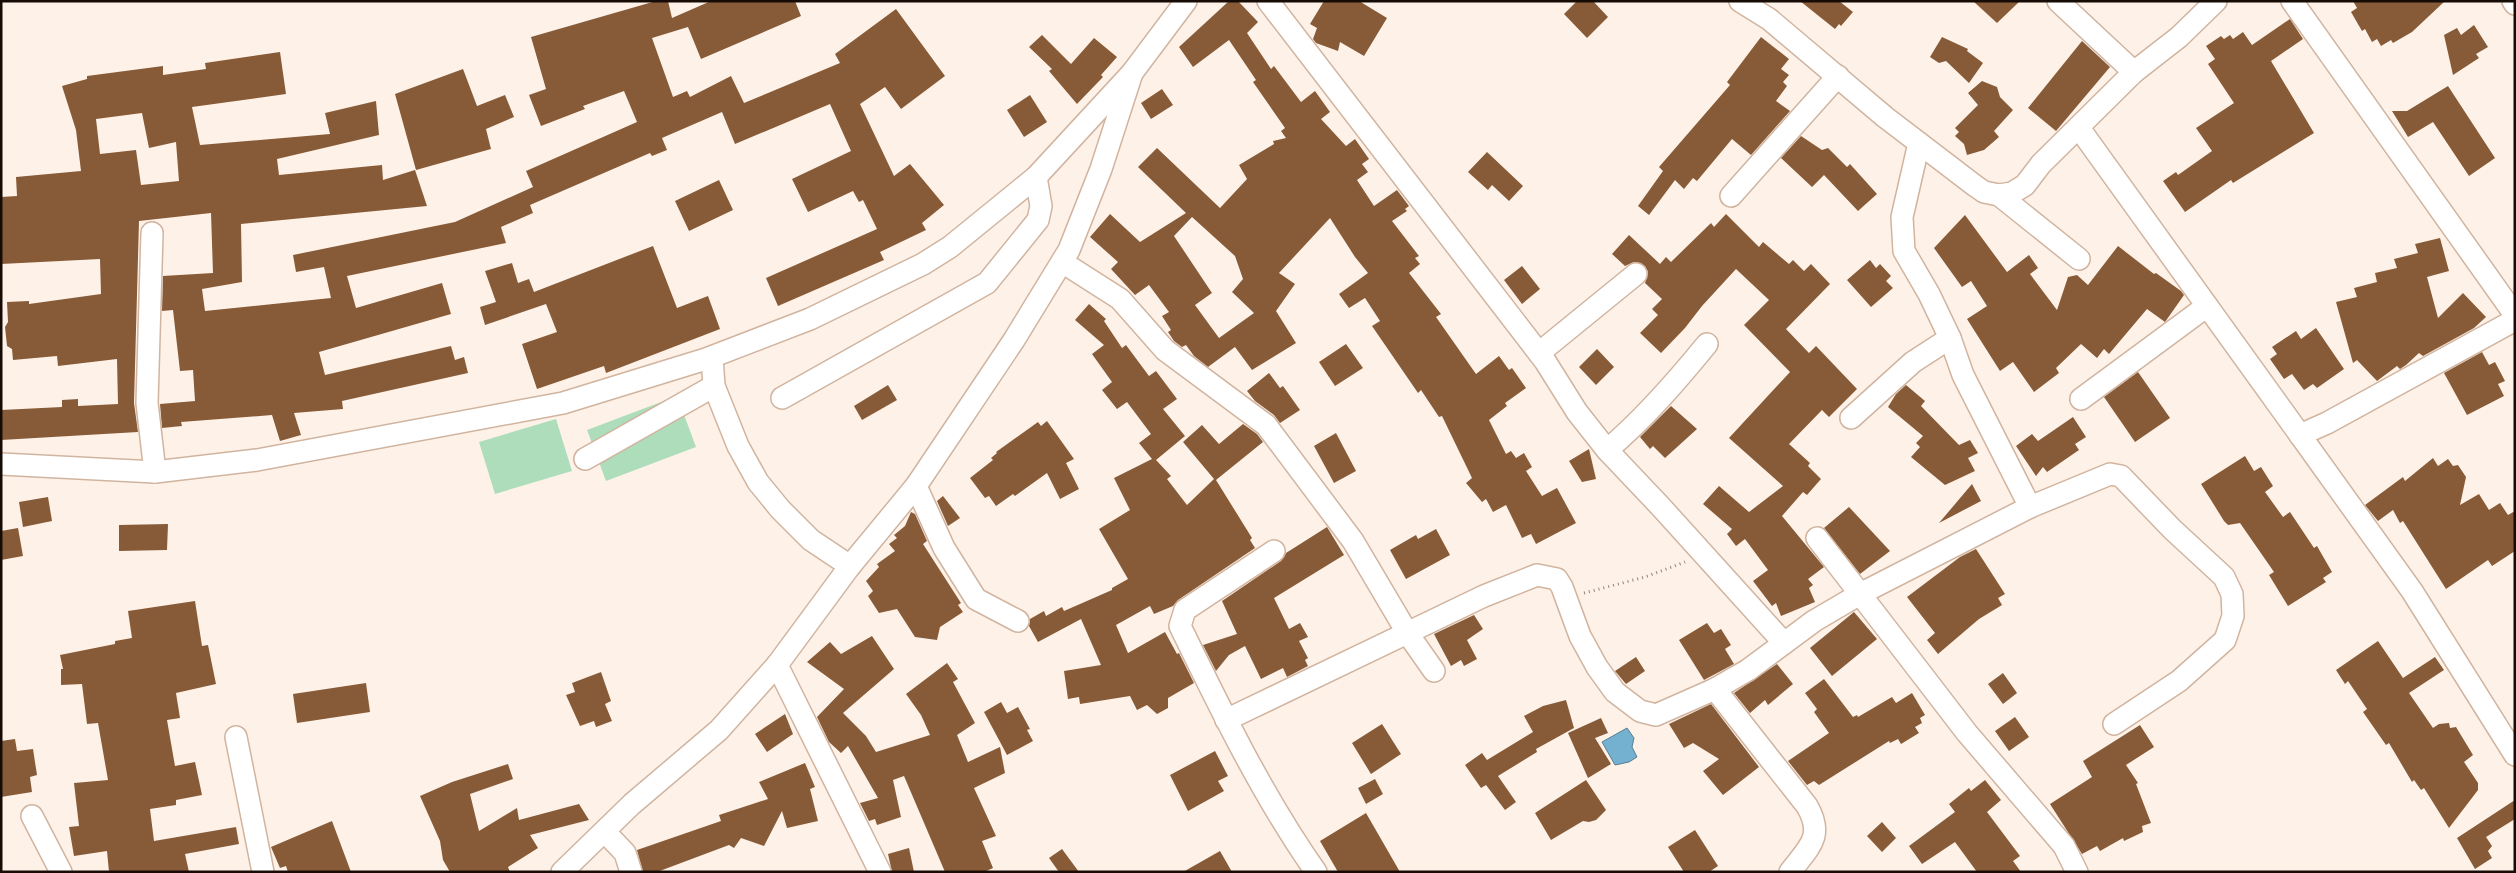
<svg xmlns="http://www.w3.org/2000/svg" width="2516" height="873" viewBox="0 0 2516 873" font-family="'Zilla Slab',serif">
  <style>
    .green { fill: #adddba }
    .water { fill: #74b0cf; stroke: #587f92 }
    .building { fill: #875b38; fill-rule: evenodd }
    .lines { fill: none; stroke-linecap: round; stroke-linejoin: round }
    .minor-casing { stroke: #d1b49f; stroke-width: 24 }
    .path { stroke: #92877f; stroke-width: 3; stroke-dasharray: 1 4; stroke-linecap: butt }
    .minor { stroke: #fff; stroke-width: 21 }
  </style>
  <rect width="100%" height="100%" fill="#fef2e8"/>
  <g class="green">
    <polygon points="677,396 696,447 606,481 587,430"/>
    <polygon points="556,419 572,471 495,494 479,442"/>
  </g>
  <polygon class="water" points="1627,728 1634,738 1632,747 1637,757 1629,762 1615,765 1602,742"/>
  <g class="building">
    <path d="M656,1H668L672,18L711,1H795L801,16L701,59L688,27L652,38L673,97L687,91L690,97L731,76L744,103L840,63L835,54L896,9L945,76L901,109L885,87L860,104L894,176L910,164L944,205L922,223L926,230L880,252L884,260L778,306L766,278L877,229L863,200L859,202L853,191L808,212L792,179L851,151L830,104L735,144L722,112L662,138L667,150L652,156L650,153L530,205L533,213L501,227L506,243L347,276L356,308L442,283L451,314L319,352L325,375L451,346L455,360L464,357L468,373L342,401L343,409L294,413L301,435L280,441L272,415L181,422L182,426L162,428L160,404L195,401L193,370L180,371L173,310L162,311L163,276L213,273L211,213L139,221L134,403L138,432L1,440V410L62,407V400L78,399V406L118,404L117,359L58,366L57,356L13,360L12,349L7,346L5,327L8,322L7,302L29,301V304L101,294L100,259L1,264V197L17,196L16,177L81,171L76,130L62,86L87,79V76L163,66V75L206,69L205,63L280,52L286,94L192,107L200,145L330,134L325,113L376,101L379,135L277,159L279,175L382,165L383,180L415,170L427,206L241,224L242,282L202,289L205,311L331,298L324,267L296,272L293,255L455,222L533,187L526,171L637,122L624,91L583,106L585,109L541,126L529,95L546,89L531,37ZM142,113L149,148L176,142L179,181L141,185L136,150L100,154L96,119Z"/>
    <path d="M1229,1H1238L1258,22L1247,33L1271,69L1274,66L1301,102L1315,91L1330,112L1321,119L1346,146L1355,139L1369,159L1362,164L1368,172L1357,180L1374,206L1397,190L1409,206L1405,209L1407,211L1392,221L1419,256L1415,258L1420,264L1409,273L1441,314L1436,317L1476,374L1499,356L1509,370L1512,368L1526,388L1505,403L1507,406L1489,420L1506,454L1511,451L1516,458L1524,453L1532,467L1526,471L1542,496L1557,488L1576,523L1536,544L1531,534L1522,538L1506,505L1493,512L1486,499L1482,502L1466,483L1472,478L1442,416L1439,417L1421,390L1418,393L1372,326L1380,321L1365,298L1349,308L1339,294L1368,273L1355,257L1330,218L1279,273L1295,284L1276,311L1296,343L1252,370L1235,347L1208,367L1194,356L1186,345L1182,347L1174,341L1168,332L1171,330L1162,316L1169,312L1149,285L1135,295L1111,269L1118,262L1090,237L1110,214L1140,242L1186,213L1138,167L1157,148L1220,208L1247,179L1239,165L1274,144L1273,141L1286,138L1281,131L1285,128L1253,82L1256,80L1229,40L1193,67L1179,47ZM1192,217L1235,256L1243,279L1232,292L1254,313L1219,338L1195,305L1212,293L1174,236Z"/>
    <polygon points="1324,1 1359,1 1387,18 1364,56 1340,42 1338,51 1316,43 1313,39 1317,28 1310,24"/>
    <polygon points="1577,1 1593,1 1608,17 1587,38 1564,14"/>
    <polygon points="1800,1 1839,1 1853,12 1841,26 1839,24 1835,29"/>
    <polygon points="1973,1 2020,1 1997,23"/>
    <polygon points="2353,1 2445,1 2412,32 2393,43 2391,40 2381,46 2377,39 2372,42 2365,29 2362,31 2351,12 2357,8"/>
    <polygon points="2290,19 2303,39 2271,61 2314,133 2233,183 2231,180 2185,212 2163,181 2176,172 2178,175 2212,151 2196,128 2234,103 2208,64 2215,59 2206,46 2221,36 2224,39 2230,35 2233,39 2243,32 2252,45"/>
    <polygon points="2474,25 2488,47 2476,54 2479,58 2453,75 2444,35 2457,28 2461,35"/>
    <polygon points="1042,35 1071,64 1094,38 1117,57 1101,75 1103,77 1077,104 1049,71 1052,69 1029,47"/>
    <polygon points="1761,37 1789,59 1781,69 1789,75 1783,82 1787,86 1776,101 1790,111 1751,155 1732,139 1697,181 1693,178 1684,189 1675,180 1649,215 1638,206 1663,171 1659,167 1730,85 1727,82"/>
    <polygon points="1942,37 1968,49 1967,51 1983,63 1969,83 1946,61 1939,63 1930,57"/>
    <polygon points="2082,41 2110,67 2056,131 2028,108"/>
    <polygon points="463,69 477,106 505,95 514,117 486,129 491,149 416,170 395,94"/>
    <polygon points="1982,81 1997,87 2000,97 2013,110 1994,131 1999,137 1984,150 1967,155 1964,144 1955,136 1959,132 1955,128 1978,105 1968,93"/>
    <polygon points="2448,86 2495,158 2469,176 2433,122 2408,137 2392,111 2407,111"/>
    <polygon points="1162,89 1173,105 1151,119 1141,103"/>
    <polygon points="1030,95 1047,122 1024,137 1007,110"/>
    <polygon points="1801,136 1822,150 1828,148 1847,167 1850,164 1877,194 1858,211 1824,175 1812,187 1781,158"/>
    <polygon points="1487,152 1523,186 1509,201 1492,185 1488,190 1468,172"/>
    <polygon points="719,180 733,210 689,231 675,201"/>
    <polygon points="1726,214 1759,247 1763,242 1789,264 1793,260 1804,271 1811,264 1830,284 1786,329 1809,353 1816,346 1857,389 1829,417 1822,410 1789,444 1810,463 1808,466 1821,479 1807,495 1803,492 1782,516 1824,567 1808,579 1813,585 1809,588 1815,602 1781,616 1776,603 1772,606 1753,581 1768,570 1745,539 1736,546 1727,534 1732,529 1703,504 1719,486 1749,512 1783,486 1729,438 1790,372 1744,325 1769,300 1736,269 1702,306 1685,328 1661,353 1640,333 1658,315 1652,309 1662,299 1645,283 1648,272 1645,266 1634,262 1625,266 1612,254 1629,235 1660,264 1666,257 1671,262 1711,223 1714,227"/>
    <polygon points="1965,215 2007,272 2029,255 2038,268 2030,274 2057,310 2068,277 2077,275 2088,285 2118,246 2154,274 2156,273 2181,291 2184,295 2165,322 2147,309 2109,354 2104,349 2097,358 2081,344 2056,368 2059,373 2034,392 2013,362 2000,371 1967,319 1987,306 1971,281 1962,287 1934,248"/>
    <polygon points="2440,238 2449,271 2427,277 2438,318 2463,293 2486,317 2474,328 2423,356 2419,353 2406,365 2400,369 2397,366 2377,381 2357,360 2353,363 2336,302 2357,297 2354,288 2377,282 2375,273 2397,268 2394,259 2418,253 2415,244"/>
    <polygon points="653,246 677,308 708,296 720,329 606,373 604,366 537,389 522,344 557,332 546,304 485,325 480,307 496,302 485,271 512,263 518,283 529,279 534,292"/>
    <polygon points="1870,260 1876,268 1880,264 1891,276 1886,281 1893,288 1871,307 1847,280"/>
    <polygon points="1522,266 1540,289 1522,304 1504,280"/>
    <polygon points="1089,304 1106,319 1104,321 1122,348 1126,345 1149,376 1156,371 1177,399 1163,409 1185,436 1156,460 1171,476 1167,479 1187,505 1214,479 1183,442 1202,425 1219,444 1243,424 1257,434 1263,442 1216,480 1252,538 1250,540 1255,548 1178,600 1173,606 1154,614 1150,606 1116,625 1128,653 1165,632 1177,654 1179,653 1194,683 1168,698 1168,708 1157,714 1147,705 1137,710 1130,696 1080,704 1079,697 1068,699 1064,671 1101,665 1081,619 1038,642 1029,626 1030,619 1044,611 1046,616 1062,607 1064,611 1112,590 1112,588 1128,579 1099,529 1130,510 1114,478 1152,459 1139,443 1151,434 1127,402 1117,409 1102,390 1112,382 1092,354 1104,345 1075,320"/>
    <polygon points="2316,328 2344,369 2317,388 2313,384 2304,390 2292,374 2284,379 2270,359 2277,354 2272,347 2296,331 2301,339"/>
    <polygon points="1346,344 1363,368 1335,386 1319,362"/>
    <polygon points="1597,349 1614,367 1596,385 1579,367"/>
    <polygon points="2482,352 2489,365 2495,362 2505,381 2498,384 2504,396 2467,415 2444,373"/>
    <polygon points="2138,372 2170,418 2135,442 2104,397"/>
    <polygon points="1269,373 1280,388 1283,386 1300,410 1280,423 1274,415 1255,401 1247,391"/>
    <polygon points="888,385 897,400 862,420 854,406"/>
    <polygon points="1906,385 1925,401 1921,406 1959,445 1970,440 1978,453 1968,458 1975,471 1945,485 1911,457 1920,447 1916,443 1923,436 1888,407 1896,394"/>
    <polygon points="1671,406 1697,429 1665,458 1653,446 1650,449 1640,437"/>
    <polygon points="2073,417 2086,437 2075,444 2079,450 2047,472 2043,467 2036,476 2016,446 2032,434 2038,441"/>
    <polygon points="1047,421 1074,459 1066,463 1079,489 1060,499 1047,473 1015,496 1013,494 996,506 989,496 985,498 970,478 993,460 991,458 997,453 996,452 1038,422 1041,426"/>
    <polygon points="1336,433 1356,471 1334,483 1314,446"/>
    <polygon points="1589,449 1596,479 1582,482 1569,461"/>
    <polygon points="2245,456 2254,471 2261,467 2273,486 2265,492 2283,517 2290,512 2314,548 2317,546 2332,572 2323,578 2326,582 2288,606 2269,575 2274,572 2240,523 2228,525 2224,521 2201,484"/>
    <polygon points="2433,458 2438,466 2448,459 2453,466 2458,465 2466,477 2460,505 2479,494 2489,510 2500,503 2508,515 2515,511 2515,551 2492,566 2488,560 2446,589 2403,521 2400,523 2393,510 2378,521 2365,505 2403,477 2405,481"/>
    <polygon points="1972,484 1981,501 1939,523"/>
    <polygon points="943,496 960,518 948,526 937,501"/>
    <polygon points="48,497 52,521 23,527 19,502"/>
    <polygon points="1849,507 1890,551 1860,574 1824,528"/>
    <polygon points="911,512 915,514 927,541 923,544 961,603 958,605 963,612 940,627 937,640 915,637 897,609 879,613 868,596 873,591 866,581 879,567 877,564 895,551 889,544 897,538 894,535 905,526"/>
    <polygon points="168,524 167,550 119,551 119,525"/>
    <polygon points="1327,527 1344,555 1274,598 1289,629 1300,623 1308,637 1299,641 1308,658 1305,660 1308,666 1287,677 1283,668 1261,679 1245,646 1229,655 1216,671 1203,645 1237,634 1222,601 1281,561 1286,553"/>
    <polygon points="18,528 23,556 1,560 1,531"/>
    <polygon points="1436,529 1450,555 1406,579 1390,550 1416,535 1418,539"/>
    <polygon points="1976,549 2005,594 1998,598 2002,605 1979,619 1938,654 1927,640 1935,633 1907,597 1960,557"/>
    <polygon points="195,601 202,646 208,645 216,684 176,693 180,718 167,720 175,766 195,762 202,795 176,800 176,805 150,809 154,841 236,827 239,844 185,854 189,872 109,872 107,851 74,856 69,827 79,826 74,783 108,780 98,723 87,724 82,684 61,685 61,669 63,669 60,655 115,644 115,641 132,638 128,611"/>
    <polygon points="1854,612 1877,639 1832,676 1810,648"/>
    <polygon points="1474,615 1483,629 1467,640 1477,659 1464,666 1461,660 1451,666 1434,634"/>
    <polygon points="1707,623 1714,633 1721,629 1731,645 1725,649 1734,664 1704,680 1679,640"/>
    <polygon points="872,636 894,669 843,713 866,736 876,752 930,735 921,715 906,694 947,663 958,679 953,682 975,723 957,735 968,762 1000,747 1005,773 974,788 996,836 982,841 993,868 984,872 945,872 904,776 893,780 901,817 877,825 875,819 869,821 860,803 878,798 848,746 841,753 829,742 817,717 844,689 807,662 830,642 841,654"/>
    <polygon points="2378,641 2403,678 2435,657 2444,670 2409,693 2433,728 2439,724 2449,723 2450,728 2456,727 2473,755 2464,762 2478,783 2478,790 2449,828 2424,788 2421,790 2414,780 2412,782 2389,743 2386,745 2363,712 2367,709 2348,681 2345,684 2336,670"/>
    <polygon points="1636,657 1645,671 1626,684 1615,671"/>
    <polygon points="1777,664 1793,684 1768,705 1765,700 1750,713 1734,693"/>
    <polygon points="601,672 611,701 605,704 612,721 596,727 594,721 580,726 566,695 575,692 572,683"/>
    <polygon points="2003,673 2017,693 2003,704 1988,684"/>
    <polygon points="1824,679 1853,717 1857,715 1858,717 1892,697 1896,703 1912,693 1925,715 1920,718 1922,723 1915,727 1919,733 1901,744 1898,739 1890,743 1889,741 1819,785 1814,781 1807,785 1788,761 1829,733 1814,712 1817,709 1805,693"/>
    <polygon points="366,683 370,712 297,723 293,694"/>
    <polygon points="1566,700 1574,728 1536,749 1537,752 1498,776 1516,802 1505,810 1486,785 1481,788 1465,765 1482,753 1487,760 1533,732 1524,716 1543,706"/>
    <polygon points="1001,702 1007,713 1018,707 1030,729 1027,730 1033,741 1007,755 984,712"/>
    <polygon points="1711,704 1759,767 1723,795 1703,771 1719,759 1693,743 1684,748 1669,724"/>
    <polygon points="785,714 793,734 767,752 755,734"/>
    <polygon points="2015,717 2029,737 2009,751 1995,731"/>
    <polygon points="1601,718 1608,733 1595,738 1611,764 1588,778 1568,733"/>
    <polygon points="1382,724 1401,754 1371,774 1352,743"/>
    <polygon points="2140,725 2154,747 2126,765 2138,783 2136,784 2151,823 2142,826 2143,832 2124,841 2123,838 2100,851 2097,846 2082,854 2050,804 2092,777 2083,761"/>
    <polygon points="15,739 17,751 33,749 37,775 30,777 32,792 1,797 1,741"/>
    <polygon points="1215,751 1228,776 1218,781 1224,791 1188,811 1170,775"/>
    <polygon points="805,763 815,787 810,789 818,821 787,828 782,811 764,846 741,838 734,848 729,845 657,872 643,872 637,850 721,821 719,815 768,799 759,782"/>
    <polygon points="508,764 513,779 470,794 479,831 517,808 519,820 579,804 589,820 530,835 538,848 508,867 510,872 450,872 443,860 440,841 420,796 452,782"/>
    <polygon points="1375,779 1383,794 1366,804 1358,788"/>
    <polygon points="1586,780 1606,810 1596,820 1589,822 1583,821 1551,840 1535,813"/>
    <polygon points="1985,780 2001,800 1987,812 2020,856 2013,861 2021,872 1977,872 1955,842 1922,864 1909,846 1955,812 1949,804 1969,788 1971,791"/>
    <polygon points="2515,800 2515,819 2486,837 2492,846 2488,851 2492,858 2475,869 2457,838"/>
    <polygon points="1366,813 1400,872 1338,872 1320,841"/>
    <polygon points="332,821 351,872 288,872 286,866 280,868 271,847"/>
    <polygon points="1882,822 1896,838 1882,852 1867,836"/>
    <polygon points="1695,830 1718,866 1709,872 1684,872 1668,847"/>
    <polygon points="909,848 914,872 892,872 888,854"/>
    <polygon points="1062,849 1079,872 1059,872 1049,858"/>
    <polygon points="1220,851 1232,872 1183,872"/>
  </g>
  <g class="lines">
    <g class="minor-casing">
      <g id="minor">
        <polyline points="1268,1 1545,361 1577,412 1607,450 1661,507 1784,643"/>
        <polyline points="1740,1 1769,19 1885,117 1974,185 1984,192 1999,195 2012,193 2025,185 2041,164 2134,72 2179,37 2216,1"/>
        <polyline points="2058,1 2134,72"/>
        <polyline points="2292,1 2515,315"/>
        <polyline points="2513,1 2515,4"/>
        <polyline points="2079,128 2300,435 2327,423 2515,320"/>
        <polyline points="1999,195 2079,259"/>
        <polyline points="1731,196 1838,76"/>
        <polyline points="152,233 147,403 155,472"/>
        <polyline points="1062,262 1120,299 1165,350 1266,425 1353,541 1408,634 1434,671"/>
        <polyline points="1539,353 1636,274"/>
        <polyline points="712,357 714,386 738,446 758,482 780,509 811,540 850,566"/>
        <polyline points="782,398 987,283 1038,220 1041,206 1036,177"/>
        <polyline points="2081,399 2207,306"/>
        <polyline points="1851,418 1913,362 1950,338"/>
        <polyline points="2300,435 2412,591 2515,755"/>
        <path d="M1607,450C1644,419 1676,382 1707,344"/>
        <polyline points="585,459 714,386"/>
        <polyline points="1,464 155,472 257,460 563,403 706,359 810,319 923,264 950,247 1036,177 1132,73"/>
        <polyline points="916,486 944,548 976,599 1018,621"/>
        <polyline points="2030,507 2110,474 2121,476 2172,529 2224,577 2232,594 2233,616 2225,640 2179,681 2114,724"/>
        <polyline points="1817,538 1967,733 2064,846 2077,872"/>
        <path d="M1274,551L1185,610L1180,626C1221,710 1262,795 1316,872"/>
        <polyline points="777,665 880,872"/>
        <path d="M1715,689L1807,806C1825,837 1808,848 1790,872"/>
        <polyline points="1226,720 1484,596 1537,575 1557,579 1562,587 1580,636 1597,667 1615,692 1640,711 1656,715 1715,689 1748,670 1814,621 1860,594 2030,507 1963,375 1950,338 1929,294 1904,251 1902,217 1919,143"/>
        <polyline points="236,737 263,872"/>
        <polyline points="32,816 61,872"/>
        <polyline points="605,832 625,853 631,872"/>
        <polyline points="562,872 632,804 719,730 777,665 850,566 916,486 1014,340 1069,250 1101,169 1132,73 1186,1"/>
      </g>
    </g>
    <polyline class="path" points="1584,593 1645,577 1685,562"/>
    <use href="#minor" class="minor"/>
  </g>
  <rect width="2516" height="873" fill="none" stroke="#160c05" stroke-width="5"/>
</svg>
